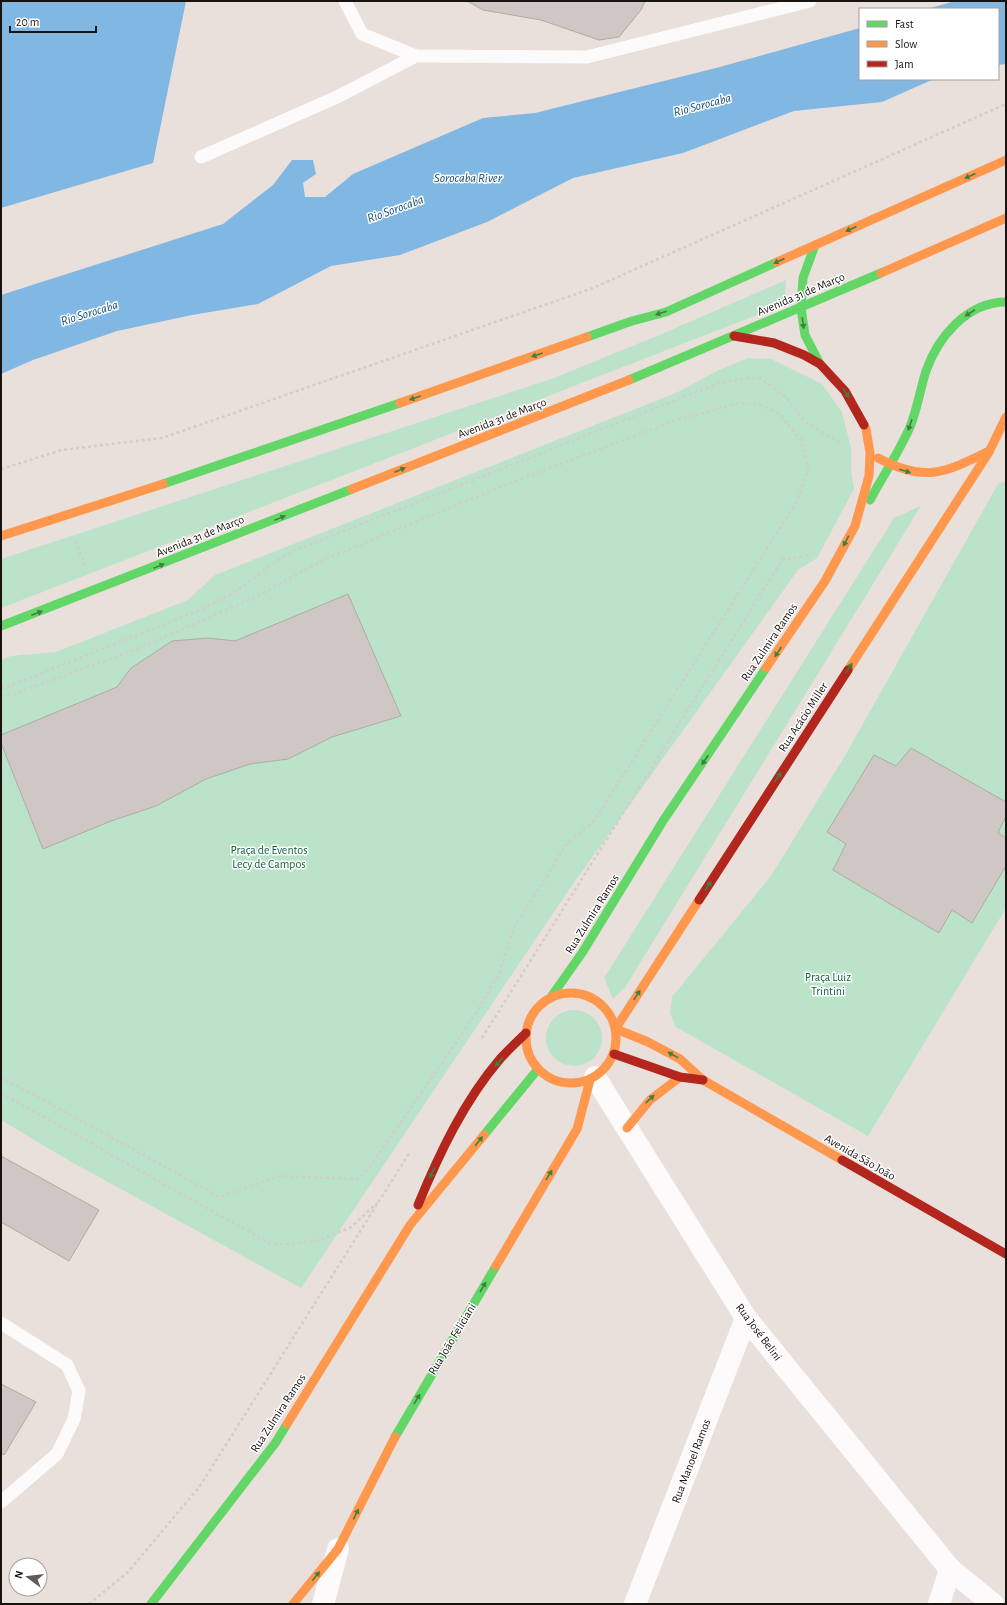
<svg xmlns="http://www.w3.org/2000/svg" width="1007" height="1605" viewBox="0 0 1007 1605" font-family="'Alegreya Sans',sans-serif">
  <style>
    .green { fill: #bbe3ca }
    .water { fill: #81b8e3 }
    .building { fill: #cec7c3; stroke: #b1aaa6 }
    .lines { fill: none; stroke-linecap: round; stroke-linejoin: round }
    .path { stroke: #d0cecd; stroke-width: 2.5; stroke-dasharray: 3 3; stroke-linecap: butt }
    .lane { stroke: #fcfafa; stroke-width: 13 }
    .street { stroke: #fcfafa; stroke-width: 22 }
    .fast { stroke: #63d668; stroke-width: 9 }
    .slow { stroke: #ff974d; stroke-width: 9 }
    .jam { stroke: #b3261e; stroke-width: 9 }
    .oneway { fill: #427e40 }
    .labels { text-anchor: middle; stroke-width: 3; stroke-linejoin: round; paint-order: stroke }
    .street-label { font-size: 12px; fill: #191310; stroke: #fff }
    .park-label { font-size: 12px; fill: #106140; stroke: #fff }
    .water-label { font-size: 13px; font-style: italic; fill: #124e79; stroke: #fff }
  </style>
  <rect width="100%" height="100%" fill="#e9dfdb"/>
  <g class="green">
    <polygon points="786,280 785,292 788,303 1,608 1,559 554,378 664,333"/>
    <polygon points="748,358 771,359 822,384 842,412 851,448 851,471 854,489 817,558 798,570 568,891 301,1288 68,1160 1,1120 1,660 11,656 56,652 188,600 215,575 676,393 719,370"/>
    <polygon points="1006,481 1006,908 868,1136 676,1027 670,1013 672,997 771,876 846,754 998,484"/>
    <polygon points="921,506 624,989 613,999 604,978 894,518"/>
    <circle cx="574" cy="1038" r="28"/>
  </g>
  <g class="water">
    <polygon points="1,1 186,1 153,163 1,208"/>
    <polygon points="955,1 1006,1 1006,64 998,65 998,9 927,9"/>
    <polygon points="860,28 860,79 934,79 882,102 794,111 683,153 573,178 487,222 400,255 331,266 258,304 192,315 117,331 33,360 1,374 1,295 223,224 273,185 292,160 313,160 316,174 303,183 305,197 325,197 353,174 483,118 535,113 716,68"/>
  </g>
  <g class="building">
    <polygon points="467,1 645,1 641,10 619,37 599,40 541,20 483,10"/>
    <polygon points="348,594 401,716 332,737 288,759 250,764 206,779 156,806 111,821 43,849 1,743 1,735 117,687 131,668 172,641 208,638 235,641"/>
    <polygon points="911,748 1006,802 1006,816 998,833 1006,838 1006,866 972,923 952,910 939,933 833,870 846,844 827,832 874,755 896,766"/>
    <polygon points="1,1156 99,1210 69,1261 1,1222"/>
    <polygon points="1,1384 36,1402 4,1455 1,1453"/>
  </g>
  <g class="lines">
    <g class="path">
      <polyline points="1,469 62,450 162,438 593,288 1006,104"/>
      <polyline points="75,541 85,566"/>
      <polyline points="1,688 7,687 200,610 235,592 288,553 719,383 742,379 760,378 786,397 804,421 840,443 841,445"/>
      <polyline points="1,696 14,694 137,649 258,596 323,560 508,484 674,421 739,403 758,404 779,414 802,441 808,469 797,501 594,821 567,844 513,929 500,971 475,1015 369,1168 357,1179 280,1176 220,1197 1,1077"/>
      <polyline points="482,1038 782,560 809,555"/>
      <polyline points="1,1093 271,1244 291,1244 321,1240 351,1227 377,1203"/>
      <polyline points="89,1604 128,1572 200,1486 410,1152"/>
    </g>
    <g class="lane">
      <polyline points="345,1 362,34 416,56 587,57 810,1"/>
      <polyline points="201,157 337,97 416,56"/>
      <polyline points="1,1323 67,1365 79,1391 74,1419 57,1454 1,1502"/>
    </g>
    <g class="street">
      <polyline points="595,1077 746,1318 950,1569 993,1604"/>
      <polyline points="323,1604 338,1549"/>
      <polyline points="635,1604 746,1318"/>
      <polyline points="939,1604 950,1569"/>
    </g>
    <g class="fast">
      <polyline points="815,245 803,278 801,308 805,335 820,364"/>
      <polyline points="587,337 632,321 666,312 777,262"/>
      <polyline points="629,380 881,273"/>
      <polyline points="163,484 400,403"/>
      <path d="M870,500C883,476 899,452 910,427C917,410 920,390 926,371C938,337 967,302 1006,302"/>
      <polyline points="1,626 352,489"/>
      <polyline points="551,997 582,953 663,821 766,668"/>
      <polyline points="484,1135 538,1069"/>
      <polyline points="395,1437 496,1266"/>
      <polyline points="151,1604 276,1442 287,1424"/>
    </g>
    <g class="slow">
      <polyline points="777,262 1006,160"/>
      <polyline points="881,273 1006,218"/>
      <polyline points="400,403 587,337"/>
      <path d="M878,458C924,482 943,474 987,452"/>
      <polyline points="352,489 629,380"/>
      <polyline points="1,536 163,484"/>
      <polyline points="766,668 825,581 855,526 869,476 870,453 866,429 864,425"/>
      <polyline points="848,670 989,452 1006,417"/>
      <circle cx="571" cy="1038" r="45"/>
      <polyline points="616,1028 699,900"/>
      <polyline points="616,1029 648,1042 680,1059 703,1080 842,1160"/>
      <polyline points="627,1128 650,1100 680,1077"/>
      <polyline points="496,1266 577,1129 590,1080"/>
      <polyline points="287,1424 410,1225 484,1135"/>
      <polyline points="293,1604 338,1549 395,1437"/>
    </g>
    <g class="jam">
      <polyline points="734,336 774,343 804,355 820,364 845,391 864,425"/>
      <polyline points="699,900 848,670"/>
      <polyline points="614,1054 680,1077 703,1080"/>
      <polyline points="842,1160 1006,1254"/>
      <path d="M418,1205C439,1154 464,1101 500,1059C508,1050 517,1042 526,1033"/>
    </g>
  </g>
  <defs><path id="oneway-solid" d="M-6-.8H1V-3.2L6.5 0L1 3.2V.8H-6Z"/></defs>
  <g class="oneway">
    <use href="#oneway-solid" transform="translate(970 176) rotate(156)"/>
    <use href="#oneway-solid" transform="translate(851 229) rotate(156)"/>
    <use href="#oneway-solid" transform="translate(779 261) rotate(156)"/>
    <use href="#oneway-solid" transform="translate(661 313) rotate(163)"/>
    <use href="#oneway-solid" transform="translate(970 313) rotate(147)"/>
    <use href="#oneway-solid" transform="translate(803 323) rotate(82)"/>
    <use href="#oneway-solid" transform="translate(537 355) rotate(161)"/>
    <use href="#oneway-solid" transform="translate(846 393) rotate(57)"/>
    <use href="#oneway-solid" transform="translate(415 398) rotate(161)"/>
    <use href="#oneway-solid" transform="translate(910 425) rotate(109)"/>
    <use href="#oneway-solid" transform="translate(400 470) rotate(-22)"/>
    <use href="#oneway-solid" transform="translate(905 471) rotate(18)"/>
    <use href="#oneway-solid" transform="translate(280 518) rotate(-22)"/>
    <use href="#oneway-solid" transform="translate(846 541) rotate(118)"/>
    <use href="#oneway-solid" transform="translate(159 566) rotate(-22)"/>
    <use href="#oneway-solid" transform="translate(37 613) rotate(-21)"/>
    <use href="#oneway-solid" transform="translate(778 652) rotate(124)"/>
    <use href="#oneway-solid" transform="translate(849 668) rotate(-57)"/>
    <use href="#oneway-solid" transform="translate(705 760) rotate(124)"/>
    <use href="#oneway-solid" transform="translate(778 777) rotate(-57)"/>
    <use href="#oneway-solid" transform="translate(708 886) rotate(-57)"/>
    <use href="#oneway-solid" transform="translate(637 995) rotate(-57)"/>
    <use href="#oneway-solid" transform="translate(673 1055) rotate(-151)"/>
    <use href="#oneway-solid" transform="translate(499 1062) rotate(131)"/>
    <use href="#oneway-solid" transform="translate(650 1099) rotate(-43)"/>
    <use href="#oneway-solid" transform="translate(479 1141) rotate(-51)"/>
    <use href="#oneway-solid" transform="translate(432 1173) rotate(116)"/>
    <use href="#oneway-solid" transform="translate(549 1175) rotate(-59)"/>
    <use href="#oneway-solid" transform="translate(483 1287) rotate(-59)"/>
    <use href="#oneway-solid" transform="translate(417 1399) rotate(-59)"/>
    <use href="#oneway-solid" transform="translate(356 1514) rotate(-63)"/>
    <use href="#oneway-solid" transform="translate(316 1576) rotate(-51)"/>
  </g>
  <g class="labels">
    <g class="street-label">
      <text transform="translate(801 294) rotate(-23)" y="4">Avenida 31 de Março</text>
      <text transform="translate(502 418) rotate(-21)" y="4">Avenida 31 de Março</text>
      <text transform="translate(200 536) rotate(-22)" y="4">Avenida 31 de Março</text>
      <text transform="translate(769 642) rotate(-56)" y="4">Rua Zulmira Ramos</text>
      <text transform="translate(803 717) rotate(-57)" y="4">Rua Acácio Miller</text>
      <text transform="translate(592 914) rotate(-58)" y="4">Rua Zulmira Ramos</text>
      <text transform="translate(860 1157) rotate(30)" y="4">Avenida São João</text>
      <text transform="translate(759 1332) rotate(53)" y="4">Rua José Belini</text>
      <text transform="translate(452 1339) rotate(-59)" y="4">Rua João Feliciani</text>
      <text transform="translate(278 1413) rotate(-57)" y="4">Rua Zulmira Ramos</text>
      <text transform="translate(691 1461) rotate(-69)" y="4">Rua Manoel Ramos</text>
    </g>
    <g class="park-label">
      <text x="269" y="854">Praça de Eventos<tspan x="269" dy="14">Lecy de Campos</tspan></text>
      <text x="828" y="981">Praça Luiz<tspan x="828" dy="14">Trintini</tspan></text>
    </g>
    <g class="water-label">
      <text transform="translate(702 104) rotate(-15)" y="5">Rio Sorocaba</text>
      <text x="468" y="182">Sorocaba River</text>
      <text transform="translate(395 208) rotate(-20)" y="5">Rio Sorocaba</text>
      <text transform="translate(89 312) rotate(-17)" y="5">Rio Sorocaba</text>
    </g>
  </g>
  <rect width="1007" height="1605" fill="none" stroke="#191310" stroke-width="4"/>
  <rect x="859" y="8" width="140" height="72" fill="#ffffff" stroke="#a3a19f"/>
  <rect x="867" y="21" width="20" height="6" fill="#63d668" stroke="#a3a19f"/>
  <text x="895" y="28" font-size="12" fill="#191310">Fast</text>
  <rect x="867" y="41" width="20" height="6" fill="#ff974d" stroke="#a3a19f"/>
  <text x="895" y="48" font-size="12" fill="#191310">Slow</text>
  <rect x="867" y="61" width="20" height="6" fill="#b3261e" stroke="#a3a19f"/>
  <text x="895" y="68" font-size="12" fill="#191310">Jam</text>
  <g transform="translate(28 1577) rotate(285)"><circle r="19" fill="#ffffff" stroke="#a3a19f"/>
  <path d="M0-3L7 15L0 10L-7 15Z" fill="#625a57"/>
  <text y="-6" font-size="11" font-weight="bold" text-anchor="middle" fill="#191310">N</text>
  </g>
  <path d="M10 26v6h86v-6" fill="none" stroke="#191310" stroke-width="2"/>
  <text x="16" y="26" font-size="12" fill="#191310" stroke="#ffffff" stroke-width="3" paint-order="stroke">20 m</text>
</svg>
